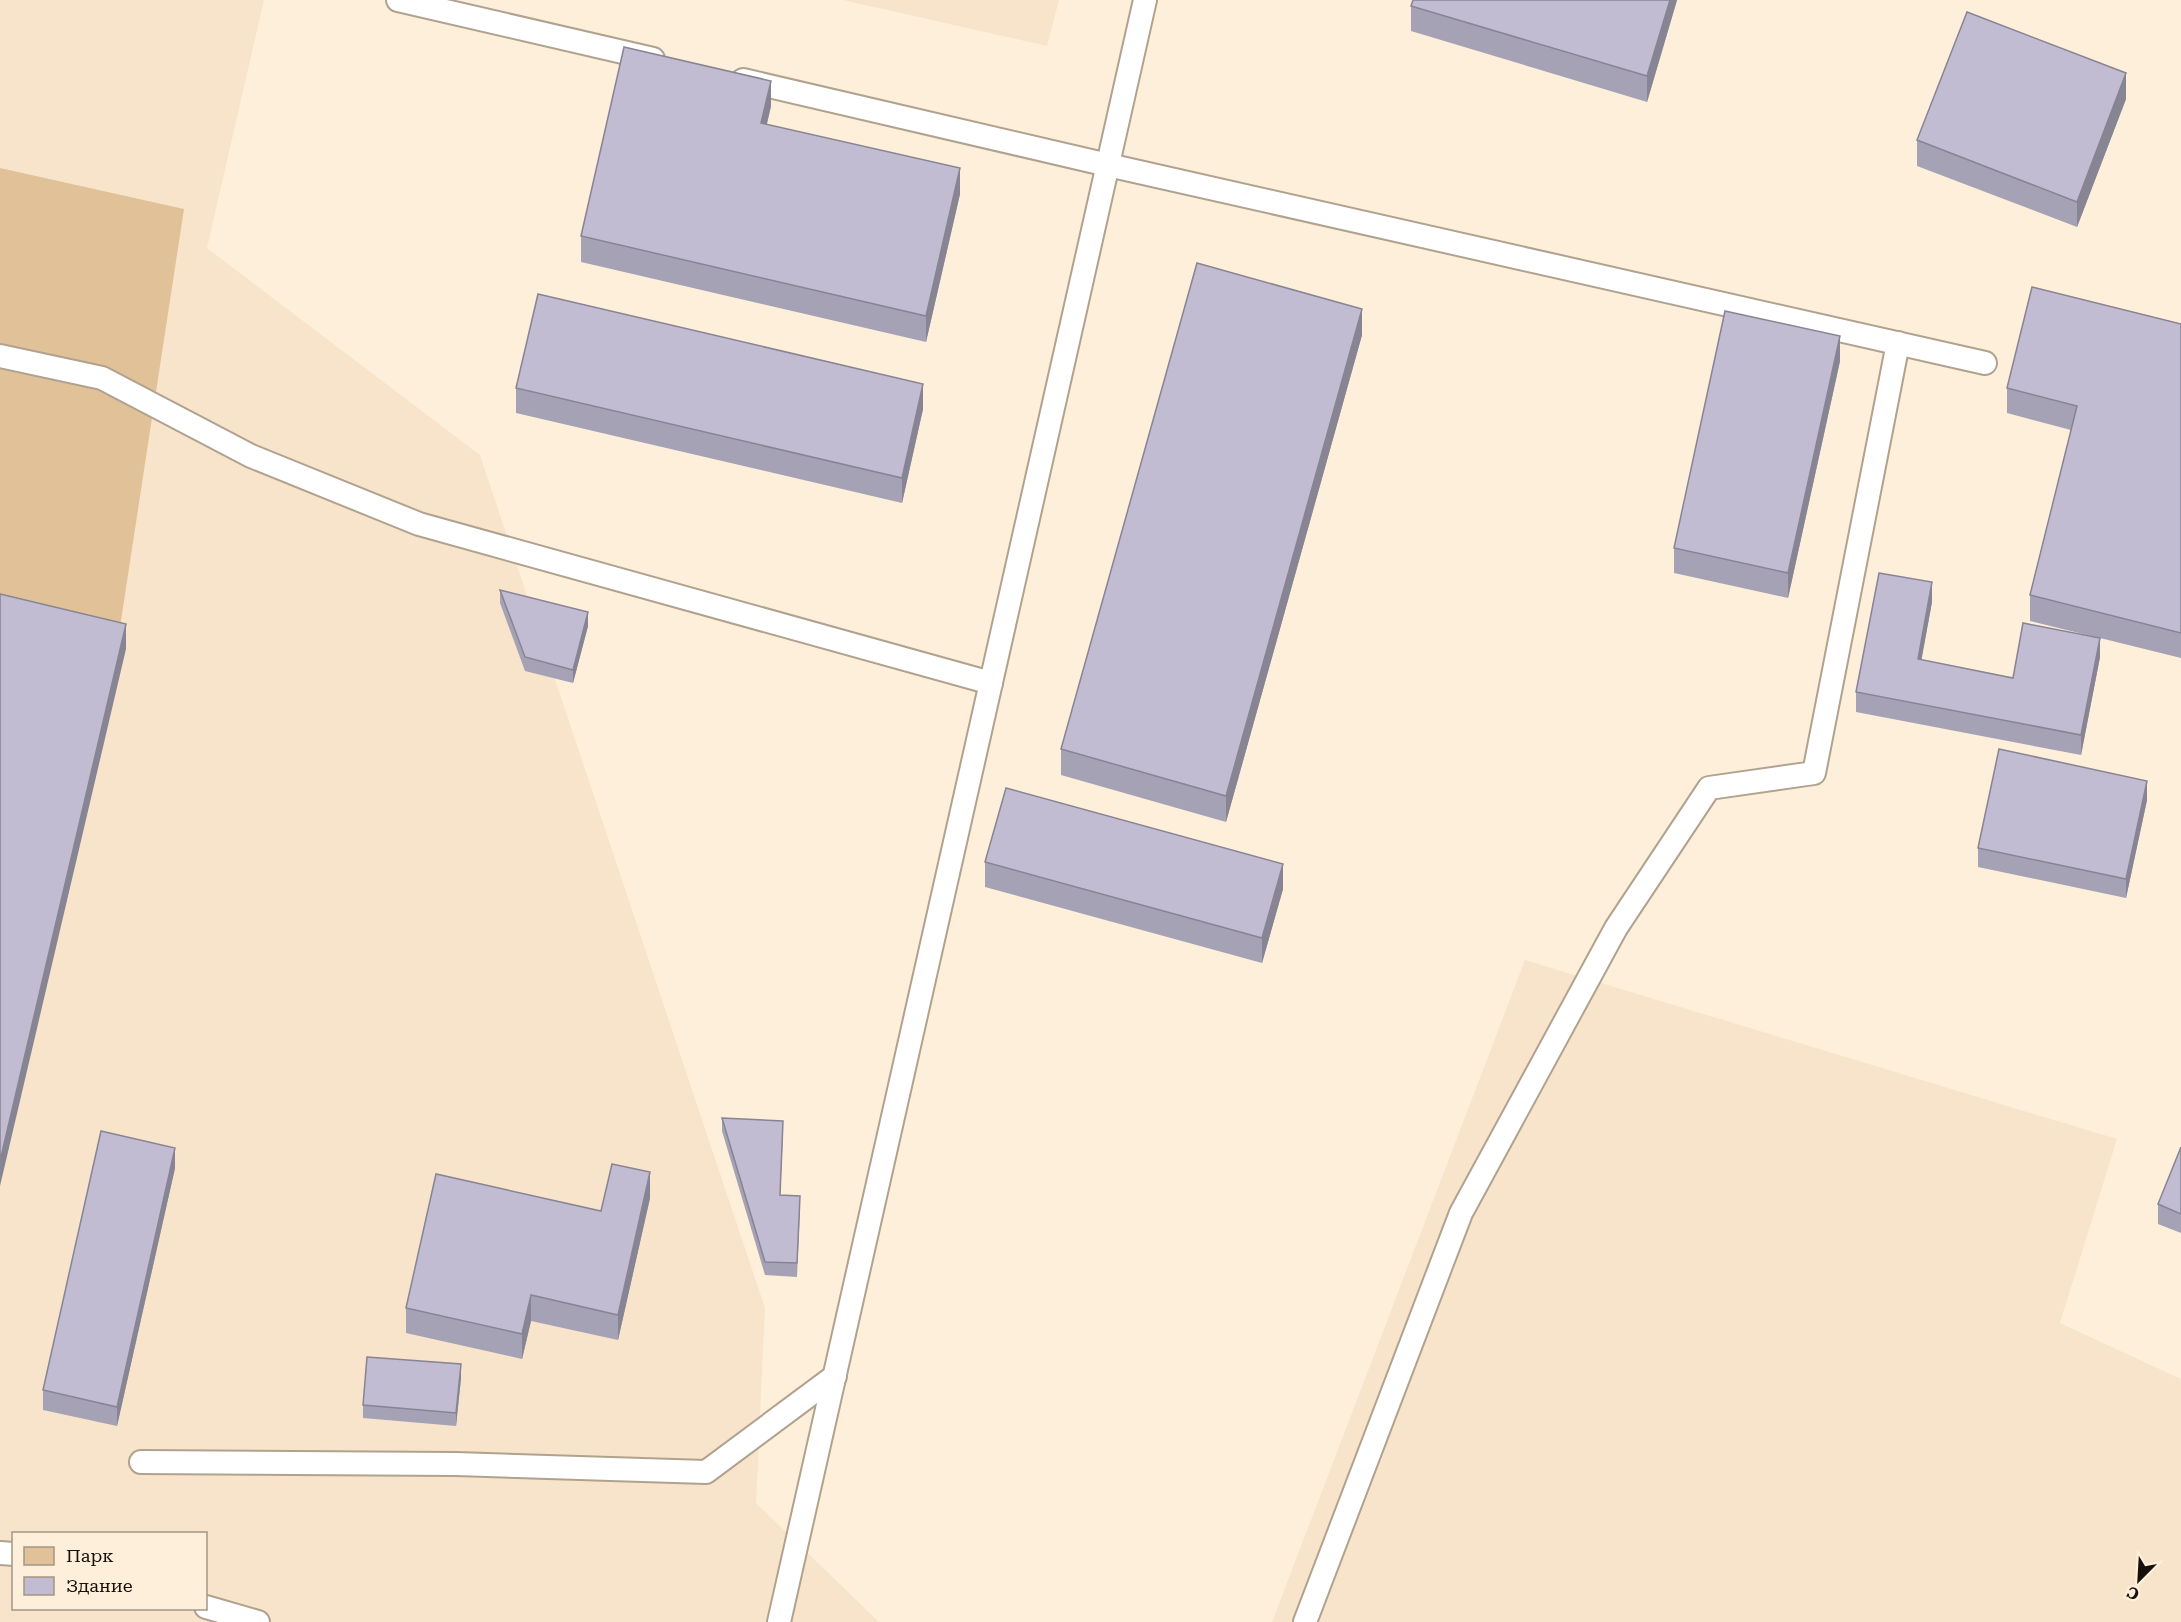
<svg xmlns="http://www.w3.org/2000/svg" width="2181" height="1622" viewBox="0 0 2181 1622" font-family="'Roboto Serif',serif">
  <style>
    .built { fill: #f8e4ca; fill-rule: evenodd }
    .green { fill: #e1c298 }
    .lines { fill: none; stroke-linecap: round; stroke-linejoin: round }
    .service-casing { stroke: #b0a28f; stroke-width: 26 }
    .service { stroke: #fff; stroke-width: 22 }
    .wall { fill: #a6a2b5 }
    .shaded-wall { fill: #878493 }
    .building { fill: #c1bcd2; stroke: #878493; stroke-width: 1.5 }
  </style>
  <rect width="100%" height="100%" fill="#feefdb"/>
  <g class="built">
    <path d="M0,0H264L207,248L480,455L765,1308L756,1503L879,1622H0ZM14,1534H206V1608H14Z"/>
    <polygon points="843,0 1059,0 1047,46"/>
    <polygon points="1525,960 2117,1139 2060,1323 2181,1379 2181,1622 1272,1622"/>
  </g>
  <polygon class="green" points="0,168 184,209 120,627 0,599"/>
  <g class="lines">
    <g class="service-casing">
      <g id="service">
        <polyline points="398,0 653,59"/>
        <polyline points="743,80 1108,165 1985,363"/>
        <polyline points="0,356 102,378 251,456 419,524 991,683"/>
        <polyline points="141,1462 456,1464 706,1472 835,1376"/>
        <polyline points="0,1553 14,1554"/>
        <polyline points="206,1607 258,1622"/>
        <polyline points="779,1622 1145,0"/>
        <polyline points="1305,1622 1461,1213 1616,928 1709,788 1814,773 1898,343"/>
      </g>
    </g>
    <use href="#service" class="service"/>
  </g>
  <g class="wall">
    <polygon points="1677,0 1647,102 1411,31 1411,6"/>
    <polygon points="2126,99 2077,227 1917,166 1917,140"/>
    <polygon points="771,106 767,124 960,194 926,342 581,262 581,236"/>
    <polygon points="2181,324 2181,658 2100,638 2100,657 2081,755 1856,712 1856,692 1932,602 1921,660 2013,678 2095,637 2030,621 2030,595 2071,430 2007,413 2007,388"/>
    <polygon points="1362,335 1226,822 1061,775 1061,749"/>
    <polygon points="1840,361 1788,598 1674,573 1674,548"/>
    <polygon points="516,388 923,409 902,503 516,413"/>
    <polygon points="500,590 588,626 573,683 525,671 500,603"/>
    <polygon points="2147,800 2126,898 1978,867 1978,848"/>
    <polygon points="985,862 1283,889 1262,963 985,887"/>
    <polygon points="722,1118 783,1134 780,1195 800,1209 797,1277 765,1275 722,1131"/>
    <polygon points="2181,1147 2181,1233 2158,1224 2158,1204"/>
    <polygon points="175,1168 117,1426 43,1410 43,1390"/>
    <polygon points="650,1198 618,1340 531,1321 522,1359 406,1333 406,1308 601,1211"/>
    <polygon points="461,1378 456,1426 363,1418 363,1405"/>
  </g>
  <g class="shaded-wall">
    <polygon points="1670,0 1677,0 1647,102 1647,76"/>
    <polygon points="2126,73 2126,99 2077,227 2077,202"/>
    <polygon points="771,81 771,106 761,148 761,123"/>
    <polygon points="960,168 960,194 926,342 926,316"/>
    <polygon points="1362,309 1362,335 1226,822 1226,796"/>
    <polygon points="1840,336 1840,361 1788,598 1788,573"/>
    <polygon points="923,384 923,409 902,503 902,478"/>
    <polygon points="1932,582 1932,602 1918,679 1918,659"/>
    <polygon points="588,612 588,626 573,683 573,670"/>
    <polygon points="126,624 126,649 0,1186 0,1161"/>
    <polygon points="2100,638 2100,657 2081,755 2081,735"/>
    <polygon points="2147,781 2147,800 2126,898 2126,879"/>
    <polygon points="1283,864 1283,889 1262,963 1262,938"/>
    <polygon points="175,1148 175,1168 117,1426 117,1407"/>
    <polygon points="650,1172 650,1198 618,1340 618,1315"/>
    <polygon points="531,1295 531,1321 522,1359 522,1334"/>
    <polygon points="461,1364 461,1378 456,1426 456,1413"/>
  </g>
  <g class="building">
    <polygon points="1413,0 1670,0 1647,76 1411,6"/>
    <polygon points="1967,12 2126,73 2077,202 1917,140"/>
    <polygon points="624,47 771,81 761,123 960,168 926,316 581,236"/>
    <polygon points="1197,263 1362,309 1226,796 1061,749"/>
    <polygon points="2032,287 2181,324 2181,633 2030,595 2077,406 2007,388"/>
    <polygon points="538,294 923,384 902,478 516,388"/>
    <polygon points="1725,311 1840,336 1788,573 1674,548"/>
    <polygon points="1879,573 1932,582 1918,659 2013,678 2023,623 2100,638 2081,735 1856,692"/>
    <polygon points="500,590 588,612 573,670 525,657"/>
    <polygon points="0,594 126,624 0,1161"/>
    <polygon points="1999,749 2147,781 2126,879 1978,848"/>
    <polygon points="1006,788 1283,864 1262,938 985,862"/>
    <polygon points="722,1118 783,1121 780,1195 800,1196 797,1263 765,1262"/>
    <polygon points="101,1131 175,1148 117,1407 43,1390"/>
    <polygon points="2181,1147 2181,1214 2158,1204"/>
    <polygon points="612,1164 650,1172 618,1315 531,1295 522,1334 406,1308 436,1174 601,1211"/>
    <polygon points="367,1357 461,1364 456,1413 363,1405"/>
  </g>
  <rect x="12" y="1532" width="195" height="78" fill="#feefdb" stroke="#a19687" stroke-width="1.5"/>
  <rect x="24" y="1547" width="30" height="18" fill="#e1c298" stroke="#a19687" stroke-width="1.5"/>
  <text x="66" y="1562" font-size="18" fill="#15100a">Парк</text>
  <rect x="24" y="1577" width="30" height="18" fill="#c1bcd2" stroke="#a19687" stroke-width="1.5"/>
  <text x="66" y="1592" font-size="18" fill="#15100a">Здание</text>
  <g transform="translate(2139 1580) rotate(204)" stroke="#feefdb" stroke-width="4.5" paint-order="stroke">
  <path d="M0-4.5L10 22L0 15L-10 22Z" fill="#15100a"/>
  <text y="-9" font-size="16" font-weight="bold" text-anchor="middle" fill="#15100a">С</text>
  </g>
</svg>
